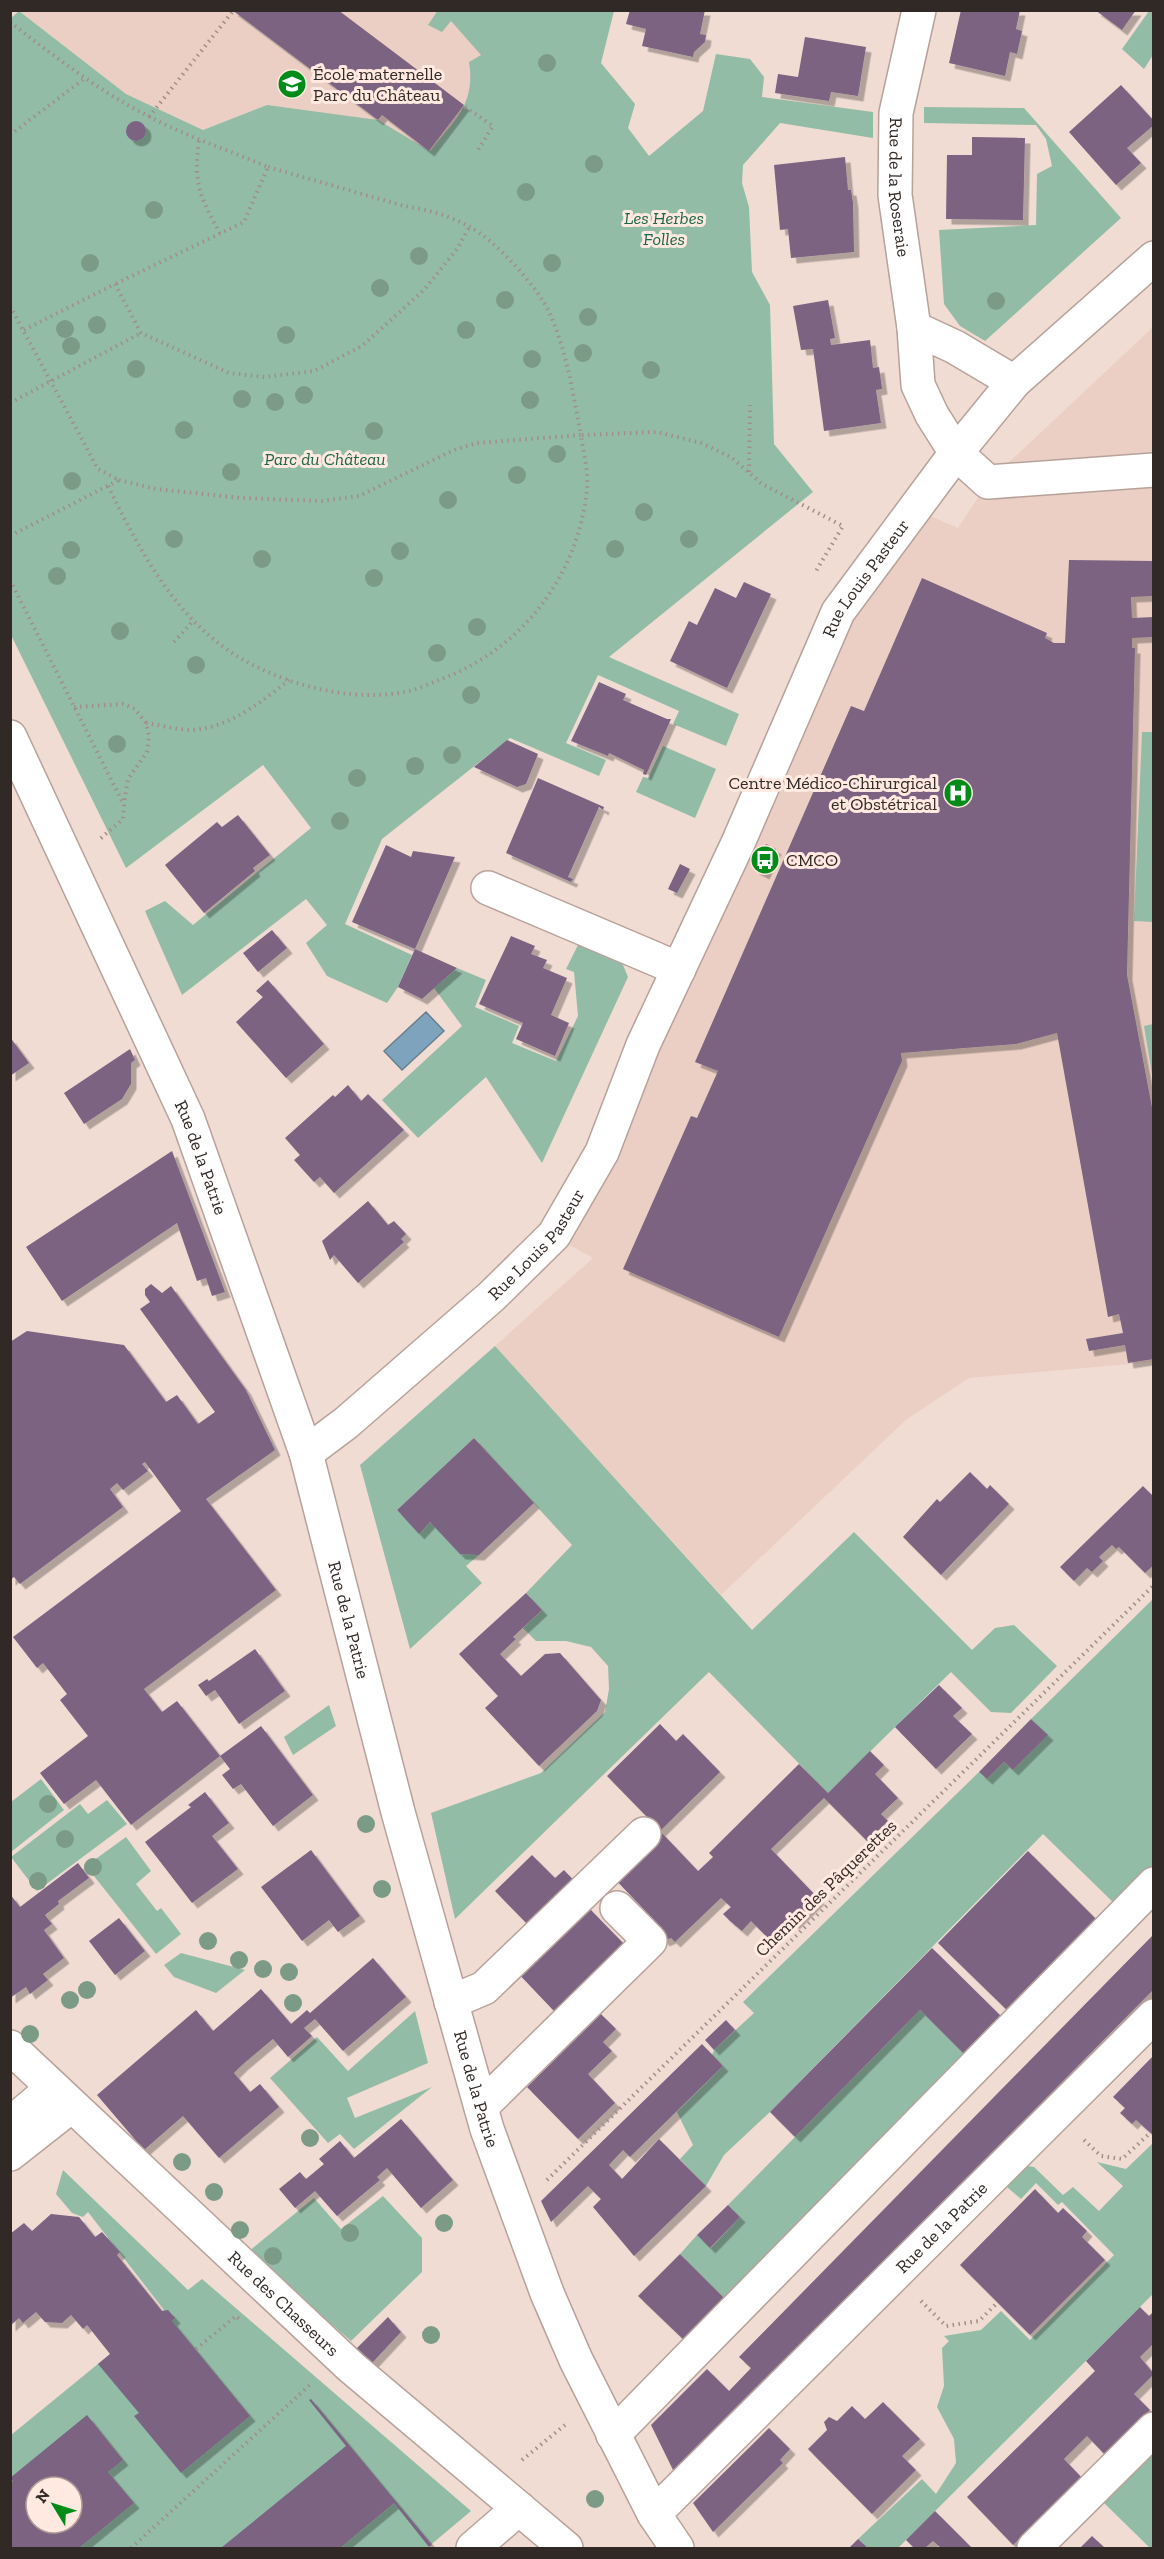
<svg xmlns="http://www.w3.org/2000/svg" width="1164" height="2559" viewBox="0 0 1164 2559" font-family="'Zilla Slab',serif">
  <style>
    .built { fill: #eccfc4 }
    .green { fill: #93bca7; fill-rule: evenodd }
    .water { fill: #7ea4bd; stroke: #677f8f; stroke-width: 1.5 }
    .building { fill: #7b6382; fill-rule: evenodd; filter: url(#shadow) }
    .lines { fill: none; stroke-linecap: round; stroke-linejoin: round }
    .minor-casing { stroke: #b7a29b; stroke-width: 36 }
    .path { stroke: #9f8f88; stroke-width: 4; stroke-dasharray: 1.5 4.5; stroke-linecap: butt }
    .minor { stroke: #fff; stroke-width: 33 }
    .tree { fill: #7c9b87 }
    .labels { text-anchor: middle; stroke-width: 6; stroke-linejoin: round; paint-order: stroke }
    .poi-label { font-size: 18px; fill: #312925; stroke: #ffe9e0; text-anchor: start }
    .street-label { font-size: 18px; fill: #312925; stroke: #ffe9e0 }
    .park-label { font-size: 18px; font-style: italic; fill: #1c6548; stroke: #ffe9e0 }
  </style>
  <defs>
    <filter id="shadow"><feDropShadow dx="5.5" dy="5.5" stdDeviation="0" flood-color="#0004"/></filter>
  </defs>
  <rect width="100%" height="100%" fill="#f1dcd3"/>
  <g class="built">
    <polygon points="19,11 557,11 635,104 628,128 649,156 550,238 267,105 203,130 126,94"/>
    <polygon points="1153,327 1153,1362 969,1378 907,1419 721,1595 495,1346 593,1258 558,1239 843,614 921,512 958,528 988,482"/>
  </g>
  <g class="green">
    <path d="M438,10L614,11L601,63L635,104L628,128L649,156L703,111L716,54L750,59L764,77L762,97L873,112V138L780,123L743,165L742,183L749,207L752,272L770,305L774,444L813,492L609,657L739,714L726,746L673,724L679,711L598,675L566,743L606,760L599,776L510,738L382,839L345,924L412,955L398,987L387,1003L327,976L306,943L327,925L306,899L182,995L145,911L165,901L193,925L311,828L263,765L126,868L11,635L10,19L19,11L126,94L203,130L267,105L378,120L430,151C454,121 476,104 469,62L481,55L451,21L442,32L428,25Z"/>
    <polygon points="1149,11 1153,11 1153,55 1144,69 1122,49"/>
    <polygon points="924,107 1024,108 1121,218 985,341 960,326 944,304 939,230 1036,225 1037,174 1052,166 1046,139 1036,125 924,123"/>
    <polygon points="1142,732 1153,732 1153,922 1134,921"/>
    <polygon points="663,746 716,769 695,818 636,792 643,777 648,778"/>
    <polygon points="581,939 618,953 628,977 542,1163 486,1077 418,1138 382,1100 462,1026 434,988 457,968 486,980 475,1007 519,1026 512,1043 556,1061 578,1016 574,972 566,969"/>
    <polygon points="1153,1024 1154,1024 1153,1081 1144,1026"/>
    <polygon points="495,1346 752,1630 854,1532 972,1650 995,1628 1014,1625 1057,1666 1011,1713 991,1712 951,1672 828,1793 709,1672 455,1919 431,1813 541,1773 605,1712 609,1689 608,1666 591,1647 566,1641 536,1641 523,1628 542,1610 526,1593 572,1545 474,1438 397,1510 419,1533 430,1522 479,1555 466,1566 482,1583 410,1649 360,1465"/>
    <polygon points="1153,1599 1153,1872 1118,1907 1043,1834 770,2112 724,2155 706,2186 680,2159 693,2145 677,2112 723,2066 712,2055 714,2050 754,2013 743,2002 979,1772 987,1779 1004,1762 1013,1770 1047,1735 1031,1719"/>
    <polygon points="329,1705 336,1726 293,1755 284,1737"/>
    <polygon points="41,1779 64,1810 11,1852 11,1802"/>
    <polygon points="107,1800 127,1824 37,1891 11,1857 80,1804 88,1814"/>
    <polygon points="126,1837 151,1871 136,1884 157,1911 161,1908 181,1934 156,1954 86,1866"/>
    <polygon points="181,1953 245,1970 216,1993 174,1977 164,1965"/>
    <polygon points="920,2010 969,2059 727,2301 680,2254 697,2235 711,2248 740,2217 728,2205"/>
    <polygon points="415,2011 428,2063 347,2098 355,2118 432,2087 354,2149 340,2134 328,2143 270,2078 317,2037 348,2071"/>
    <polygon points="1153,2143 1153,2294 898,2548 868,2548 858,2539 922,2479 936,2494 956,2463 954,2439 937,2407 944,2386 942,2348 949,2341 944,2336 981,2330 1001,2311 1030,2340 1114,2255 1062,2202 1058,2205 1036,2183 1021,2199 1007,2187 1027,2166 1034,2167 1063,2195 1073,2187 1099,2211 1123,2186 1097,2162 1126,2169"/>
    <path d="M63,2170L188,2290L202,2279L471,2511L427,2548H11V2435L164,2310L88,2212L83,2217L72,2213L56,2194ZM36,2487H72V2523H36Z"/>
    <polygon points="383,2196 422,2238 422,2272 351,2341 248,2252 314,2198 341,2229"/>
    <polygon points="1153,2448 1153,2548 1150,2548 1101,2500"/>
  </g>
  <polygon class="water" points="426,1012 444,1031 402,1070 384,1051"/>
  <g class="building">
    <polygon points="232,10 338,10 464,105 429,151 382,115 378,120"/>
    <polygon points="630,10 705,10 700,34 706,35 705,42 694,52 693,57 642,46 646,29 626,24"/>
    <polygon points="961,10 1020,10 1016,29 1022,31 1017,54 1010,52 1005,76 949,63"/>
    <polygon points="1095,10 1136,10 1122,30"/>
    <polygon points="805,37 866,47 858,96 831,92 829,101 775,93 778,74 798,77"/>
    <polygon points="1121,85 1154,121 1154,125 1127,148 1141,163 1116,185 1069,132"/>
    <circle cx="136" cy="131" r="10"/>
    <polygon points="972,137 1025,138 1023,220 946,219 947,155 972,155"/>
    <polygon points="845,157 848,190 851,190 853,203 854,252 791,258 788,229 780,230 774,165"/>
    <polygon points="828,300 835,338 830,339 831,345 870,340 873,368 879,367 882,389 876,390 881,423 824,431 813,349 801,350 793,306"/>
    <polygon points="1069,560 1154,561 1154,596 1131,597 1132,618 1154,617 1154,637 1132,638 1132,648 1135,648 1127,975 1154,1118 1154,1359 1128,1363 1125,1345 1089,1351 1086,1339 1123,1333 1119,1314 1108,1317 1057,1033 1016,1044 901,1053 902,1061 779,1337 623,1269 691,1116 697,1118 718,1071 695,1062 851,706 864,711 922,578 1047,633 1045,638 1054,643 1065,643"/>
    <polygon points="744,582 771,594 727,688 670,661 689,621 697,625 715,588 736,598"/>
    <polygon points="599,682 626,694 623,700 667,719 671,719 646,775 643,774 644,770 609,753 608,756 571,741"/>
    <polygon points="507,740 538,754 526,784 517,787 474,767"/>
    <polygon points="538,778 604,807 603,810 599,807 568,877 573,879 571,882 506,853"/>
    <polygon points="238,815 270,855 253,868 255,871 204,913 165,865 217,822 222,827"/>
    <polygon points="766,844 776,849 764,874 754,869"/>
    <polygon points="386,845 411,857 413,851 455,857 415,949 352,922"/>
    <polygon points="680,864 690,869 677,893 668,889"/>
    <polygon points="272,930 287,948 258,972 243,953"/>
    <polygon points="511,936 535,946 531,954 547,960 543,968 567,978 551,1015 569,1023 555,1056 516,1039 523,1023 479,1004"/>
    <polygon points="415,949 457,968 422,999 398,987"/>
    <polygon points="268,980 324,1044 286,1078 236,1022 263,997 256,991"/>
    <polygon points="10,1037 29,1063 10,1076"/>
    <polygon points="130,1049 135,1060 131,1063 131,1084 122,1099 84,1124 64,1093"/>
    <polygon points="348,1085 361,1101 368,1094 404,1130 334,1193 320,1177 314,1182 294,1160 300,1155 285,1138 333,1095 335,1097"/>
    <polygon points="172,1151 225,1292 212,1296 206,1278 197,1281 177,1223 62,1301 26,1247"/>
    <polygon points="368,1201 388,1225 394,1221 406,1234 401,1239 404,1242 358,1283 334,1255 330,1260 322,1241"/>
    <polygon points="151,1284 162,1293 171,1286 246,1390 275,1450 206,1499 276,1590 144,1689 162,1712 177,1701 220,1756 131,1825 96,1780 64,1804 40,1773 88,1736 60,1700 67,1694 43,1663 37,1668 13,1637 181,1511 145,1462 142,1464 148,1471 123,1490 117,1483 110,1489 123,1507 20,1584 14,1577 10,1580 10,1342 27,1331 124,1345 166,1402 177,1395 198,1424 215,1412 140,1309 150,1302 145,1295 145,1289"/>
    <polygon points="474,1438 534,1503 479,1555 460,1554 430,1522 419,1534 397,1510"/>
    <polygon points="970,1472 987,1489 990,1485 1009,1504 941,1575 903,1537 937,1499 940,1502"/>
    <polygon points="1143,1486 1154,1497 1154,1565 1145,1573 1119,1547 1116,1549 1112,1545 1099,1557 1103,1561 1092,1572 1087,1568 1074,1581 1060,1567"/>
    <polygon points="526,1593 542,1610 513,1637 516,1639 500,1654 521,1676 545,1654 560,1653 601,1700 597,1711 539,1766 485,1708 498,1696 459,1654"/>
    <polygon points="255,1649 285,1691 239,1724 215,1690 206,1696 198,1685 207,1679 209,1681"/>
    <polygon points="939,1685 962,1708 953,1716 972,1734 936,1769 895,1727"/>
    <polygon points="1031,1719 1048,1735 1013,1770 1004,1762 987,1779 979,1772"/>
    <polygon points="660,1724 676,1741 683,1734 720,1772 660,1831 698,1871 713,1857 709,1853 799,1764 828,1793 870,1751 884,1765 875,1774 898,1798 881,1814 888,1821 867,1841 824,1798 771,1849 819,1899 794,1924 790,1920 770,1940 751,1921 742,1931 730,1921 723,1914 731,1907 721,1898 675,1942 671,1938 664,1941 653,1924 656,1922 612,1876 647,1817 607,1776"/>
    <polygon points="261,1726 313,1795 273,1826 241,1784 233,1789 222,1775 230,1769 220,1756"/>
    <polygon points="205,1792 229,1823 212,1836 238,1869 192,1903 145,1842 191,1807 188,1805"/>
    <polygon points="311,1850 360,1916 338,1932 329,1920 302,1941 261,1887"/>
    <polygon points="1028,1851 1102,1925 1013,2016 938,1943"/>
    <polygon points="532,1855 555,1878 564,1870 578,1885 535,1932 495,1891"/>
    <polygon points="78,1863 89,1878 58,1901 59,1904 45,1915 52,1924 44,1930 64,1958 43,1974 48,1980 30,1994 26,1987 10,1998 10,1894 20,1907"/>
    <polygon points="585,1904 624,1944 554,2011 516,1971 545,1943 551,1948 561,1938 555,1933"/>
    <polygon points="119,1918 145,1951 115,1975 89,1941"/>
    <polygon points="1154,1934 1154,1989 675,2474 651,2425 707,2369 729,2391 751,2368 739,2357"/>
    <polygon points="932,1948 1006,2021 969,2059 920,2010 795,2137 770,2112"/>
    <polygon points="373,1958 406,1997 343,2051 315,2019 304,2028 312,2036 288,2057 273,2039 242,2065 234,2073 250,2092 260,2084 279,2107 219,2158 183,2116 144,2150 97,2095 196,2010 213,2031 261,1989 291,2024 307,2010 310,2013"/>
    <polygon points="601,2014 616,2029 603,2042 612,2051 588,2074 615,2103 578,2139 527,2087"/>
    <polygon points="726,2020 735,2030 714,2050 705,2040"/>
    <polygon points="702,2044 723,2066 630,2157 623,2150 609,2165 622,2179 659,2139 706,2186 634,2256 593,2207 601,2199 588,2186 551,2222 541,2201"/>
    <polygon points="1154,2055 1154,2136 1136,2120 1132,2124 1120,2113 1125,2108 1113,2097"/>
    <polygon points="401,2119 453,2180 421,2208 387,2168 377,2177 380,2180 337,2216 315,2191 295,2208 279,2189 300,2172 306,2179 324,2164 319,2159 340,2141 354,2158"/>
    <polygon points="1035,2189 1058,2213 1063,2208 1087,2231 1082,2237 1105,2260 1030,2335 960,2265"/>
    <polygon points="728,2205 740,2217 710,2248 697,2235"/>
    <polygon points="51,2214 79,2217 95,2237 102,2232 120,2252 117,2255 162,2311 168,2310 175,2318 172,2321 250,2416 181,2473 134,2416 139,2413 98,2364 110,2354 87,2325 83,2329 71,2315 62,2323 45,2322 36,2312 23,2323 19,2318 10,2326 10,2234 24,2223 32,2231"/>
    <polygon points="680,2254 727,2301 686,2342 638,2296"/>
    <polygon points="1140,2307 1149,2316 1154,2311 1154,2343 1140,2357 1154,2374 1134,2394 1150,2410 1129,2431 1132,2434 1108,2458 1087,2436 1064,2459 1082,2478 1013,2545 967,2497 1095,2371 1086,2361"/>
    <polygon points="388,2317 401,2332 372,2363 355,2350"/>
    <polygon points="311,2399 432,2545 429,2547 394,2503 340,2548 221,2548 346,2446 309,2400"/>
    <polygon points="883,2402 920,2439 902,2456 916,2470 872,2514 808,2449 827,2430 824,2422 829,2417 837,2421 852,2406 865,2419"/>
    <path d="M87,2415L123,2460L108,2472L134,2503L79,2548H10V2483L13,2481L10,2478ZM36,2487H72V2523H36Z"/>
    <polygon points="769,2428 790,2449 780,2460 783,2463 713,2532 693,2503"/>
    <polygon points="935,2511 972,2548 941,2548 933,2541 925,2548 914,2548 906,2540"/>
    <polygon points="1092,2536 1105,2548 1080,2548"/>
    <polygon points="858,2539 868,2548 849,2548"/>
  </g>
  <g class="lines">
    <g class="minor-casing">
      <g id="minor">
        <path id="s1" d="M919,10L896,113L895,195L914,328L918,385L932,415L956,453L988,482L1154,470"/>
        <polyline points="914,328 955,347 1014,382"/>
        <path id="s2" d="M10,737L188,1119L306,1453L398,1812L487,2129L547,2293L576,2360L654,2514L677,2548"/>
        <polyline points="488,888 679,969"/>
        <path id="s3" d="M306,1453L346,1423L492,1296L554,1235L602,1152L643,1045L738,843L838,612L956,453L1014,382L1154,258"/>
        <polyline points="451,2002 484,1988 644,1834"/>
        <path id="s4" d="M10,2047L351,2367L566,2548"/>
        <polyline points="481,2107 650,1941 617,1908"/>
        <polyline points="10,2124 53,2088"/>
        <polyline points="10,2154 71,2106"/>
        <polyline points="613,2435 1154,1884"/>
        <path id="s5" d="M654,2514L1154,2016"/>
        <polyline points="473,2548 519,2508"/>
        <polyline points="1034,2548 1154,2429"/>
      </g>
    </g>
    <g class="path">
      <path d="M10,22C55,57 99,91 150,117C188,137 228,150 268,167L244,222L115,284"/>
      <polyline points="465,107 493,126 478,150 476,149"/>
      <polyline points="149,117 233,11"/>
      <polyline points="10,135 84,79"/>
      <path d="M199,141C193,182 200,198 220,233"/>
      <polyline points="10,306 98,469 119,480 10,536"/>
      <polyline points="24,330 115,284 141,333 229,373 265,377 314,371 362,346 424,290 457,249 470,226"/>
      <polyline points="10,403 141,333"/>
      <polyline points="749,472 750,405"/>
      <path d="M119,480L156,489L241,498L322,501L359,496L454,450L477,443L581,435C573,395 567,352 550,314C538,287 496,241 470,227C451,216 425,209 404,206L268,167"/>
      <path d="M108,486C142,555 181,630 255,666C299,688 351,700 400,693C413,691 427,685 439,680C521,650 578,577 587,489C589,472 583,452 581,435L657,432L701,443L731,457L762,484L843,526L816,571"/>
      <polyline points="10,580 124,805 123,819 100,839"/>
      <polyline points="174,642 194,620"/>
      <polyline points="74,707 123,704 135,709 146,723 149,737 147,752 128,779 124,804"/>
      <path d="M146,723C161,725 177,730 192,730C229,728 263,701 290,679"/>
      <polyline points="1084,2140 1101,2156 1122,2159 1150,2133"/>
      <polyline points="547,2180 1154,1585"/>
      <polyline points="921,2301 946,2326 979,2321 998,2302"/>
      <polyline points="196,2349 236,2316 239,2319"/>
      <polyline points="522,2460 565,2425"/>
      <polyline points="131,2548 312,2383"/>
    </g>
    <use href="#minor" class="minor"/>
  </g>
  <g class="tree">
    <circle cx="547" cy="63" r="9"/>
    <circle cx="594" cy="164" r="9"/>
    <circle cx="526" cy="192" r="9"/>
    <circle cx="154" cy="210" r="9"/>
    <circle cx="419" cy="256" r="9"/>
    <circle cx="90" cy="263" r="9"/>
    <circle cx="552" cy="263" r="9"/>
    <circle cx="380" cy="288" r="9"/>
    <circle cx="505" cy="300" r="9"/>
    <circle cx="996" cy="301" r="9"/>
    <circle cx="588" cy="317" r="9"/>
    <circle cx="97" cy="325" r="9"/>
    <circle cx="65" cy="329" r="9"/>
    <circle cx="466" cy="330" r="9"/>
    <circle cx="286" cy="335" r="9"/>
    <circle cx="71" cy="346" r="9"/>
    <circle cx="583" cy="353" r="9"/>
    <circle cx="532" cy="359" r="9"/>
    <circle cx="136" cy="369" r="9"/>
    <circle cx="651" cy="370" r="9"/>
    <circle cx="304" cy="395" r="9"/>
    <circle cx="242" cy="399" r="9"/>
    <circle cx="530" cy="400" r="9"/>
    <circle cx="275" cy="402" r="9"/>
    <circle cx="184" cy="430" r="9"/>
    <circle cx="374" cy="431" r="9"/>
    <circle cx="557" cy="454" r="9"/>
    <circle cx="231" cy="472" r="9"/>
    <circle cx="517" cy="475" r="9"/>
    <circle cx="72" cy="481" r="9"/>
    <circle cx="448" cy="500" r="9"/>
    <circle cx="644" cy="512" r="9"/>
    <circle cx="174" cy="539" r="9"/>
    <circle cx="689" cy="539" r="9"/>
    <circle cx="615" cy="549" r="9"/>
    <circle cx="71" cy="550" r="9"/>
    <circle cx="400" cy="551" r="9"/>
    <circle cx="262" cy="559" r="9"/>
    <circle cx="57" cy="576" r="9"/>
    <circle cx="374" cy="578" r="9"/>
    <circle cx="477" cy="627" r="9"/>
    <circle cx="120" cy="631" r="9"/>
    <circle cx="437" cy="653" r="9"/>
    <circle cx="196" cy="665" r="9"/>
    <circle cx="471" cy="695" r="9"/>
    <circle cx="117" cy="744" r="9"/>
    <circle cx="452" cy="755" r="9"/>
    <circle cx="415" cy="766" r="9"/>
    <circle cx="357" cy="778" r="9"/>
    <circle cx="340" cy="821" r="9"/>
    <circle cx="48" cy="1804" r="9"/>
    <circle cx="366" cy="1824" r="9"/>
    <circle cx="65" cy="1839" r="9"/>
    <circle cx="93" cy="1867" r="9"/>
    <circle cx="38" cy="1881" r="9"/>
    <circle cx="382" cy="1889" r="9"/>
    <circle cx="208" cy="1941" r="9"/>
    <circle cx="239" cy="1960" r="9"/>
    <circle cx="263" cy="1969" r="9"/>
    <circle cx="289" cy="1972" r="9"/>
    <circle cx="87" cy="1990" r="9"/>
    <circle cx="70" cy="2000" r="9"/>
    <circle cx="293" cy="2003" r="9"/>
    <circle cx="30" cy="2034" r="9"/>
    <circle cx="310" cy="2138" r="9"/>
    <circle cx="182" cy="2162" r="9"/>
    <circle cx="214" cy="2192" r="9"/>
    <circle cx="444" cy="2223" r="9"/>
    <circle cx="240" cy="2230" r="9"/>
    <circle cx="350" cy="2233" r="9"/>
    <circle cx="273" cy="2256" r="9"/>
    <circle cx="431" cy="2335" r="9"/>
    <circle cx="595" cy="2499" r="9"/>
  </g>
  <defs>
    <g id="school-disc" transform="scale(1.5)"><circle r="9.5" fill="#018c1a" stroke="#ffe9e0"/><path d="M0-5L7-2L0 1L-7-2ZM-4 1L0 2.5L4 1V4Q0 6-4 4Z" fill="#fff"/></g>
    <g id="hospital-disc" transform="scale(1.5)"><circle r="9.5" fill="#018c1a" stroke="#ffe9e0"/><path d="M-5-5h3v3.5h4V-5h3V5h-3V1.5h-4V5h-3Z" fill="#fff"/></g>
    <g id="bus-disc" transform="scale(1.5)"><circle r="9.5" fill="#018c1a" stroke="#ffe9e0"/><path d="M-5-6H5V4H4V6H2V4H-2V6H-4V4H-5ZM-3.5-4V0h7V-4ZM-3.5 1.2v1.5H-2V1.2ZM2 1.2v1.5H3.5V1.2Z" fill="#fff"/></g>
  </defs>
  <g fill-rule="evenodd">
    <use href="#school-disc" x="292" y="84"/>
    <use href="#hospital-disc" x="958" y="793"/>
    <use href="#bus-disc" x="765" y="860"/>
  </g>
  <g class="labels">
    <g class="poi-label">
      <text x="313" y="80">École maternelle<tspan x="313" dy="21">Parc du Château</tspan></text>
      <text x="937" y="789" text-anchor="end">Centre Médico-Chirurgical<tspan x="937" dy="21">et Obstétrical</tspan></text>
      <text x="786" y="866">CMCO</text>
    </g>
    <g class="street-label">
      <text dy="6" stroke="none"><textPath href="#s1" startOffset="180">Rue de la Roseraie</textPath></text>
      <text dy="6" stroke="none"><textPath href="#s3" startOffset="1059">Rue Louis Pasteur</textPath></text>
      <text dy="6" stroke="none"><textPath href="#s2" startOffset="462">Rue de la Patrie</textPath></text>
      <text dy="6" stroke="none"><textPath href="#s3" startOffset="312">Rue Louis Pasteur</textPath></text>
      <text dy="6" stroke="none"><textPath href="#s2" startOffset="948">Rue de la Patrie</textPath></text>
      <text transform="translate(826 1888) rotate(-44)" y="6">Chemin des Pâquerettes</text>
      <text dy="6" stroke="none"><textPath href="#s2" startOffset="1434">Rue de la Patrie</textPath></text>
      <text dy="6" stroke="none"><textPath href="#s5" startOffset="406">Rue de la Patrie</textPath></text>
      <text dy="6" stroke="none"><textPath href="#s4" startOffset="375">Rue des Chasseurs</textPath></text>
    </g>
    <g class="park-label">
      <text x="664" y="224">Les Herbes<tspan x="664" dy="21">Folles</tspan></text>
      <text x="325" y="465">Parc du Château</text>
    </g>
  </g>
  <rect width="1164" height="2559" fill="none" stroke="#312925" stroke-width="24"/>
  <g transform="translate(54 2505) rotate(308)"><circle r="28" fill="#ffe9e0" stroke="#ad9c95" stroke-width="1.5"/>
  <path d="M0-4.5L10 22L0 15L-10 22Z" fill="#018c1a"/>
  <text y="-9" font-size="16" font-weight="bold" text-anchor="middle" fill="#312925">N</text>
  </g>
</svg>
